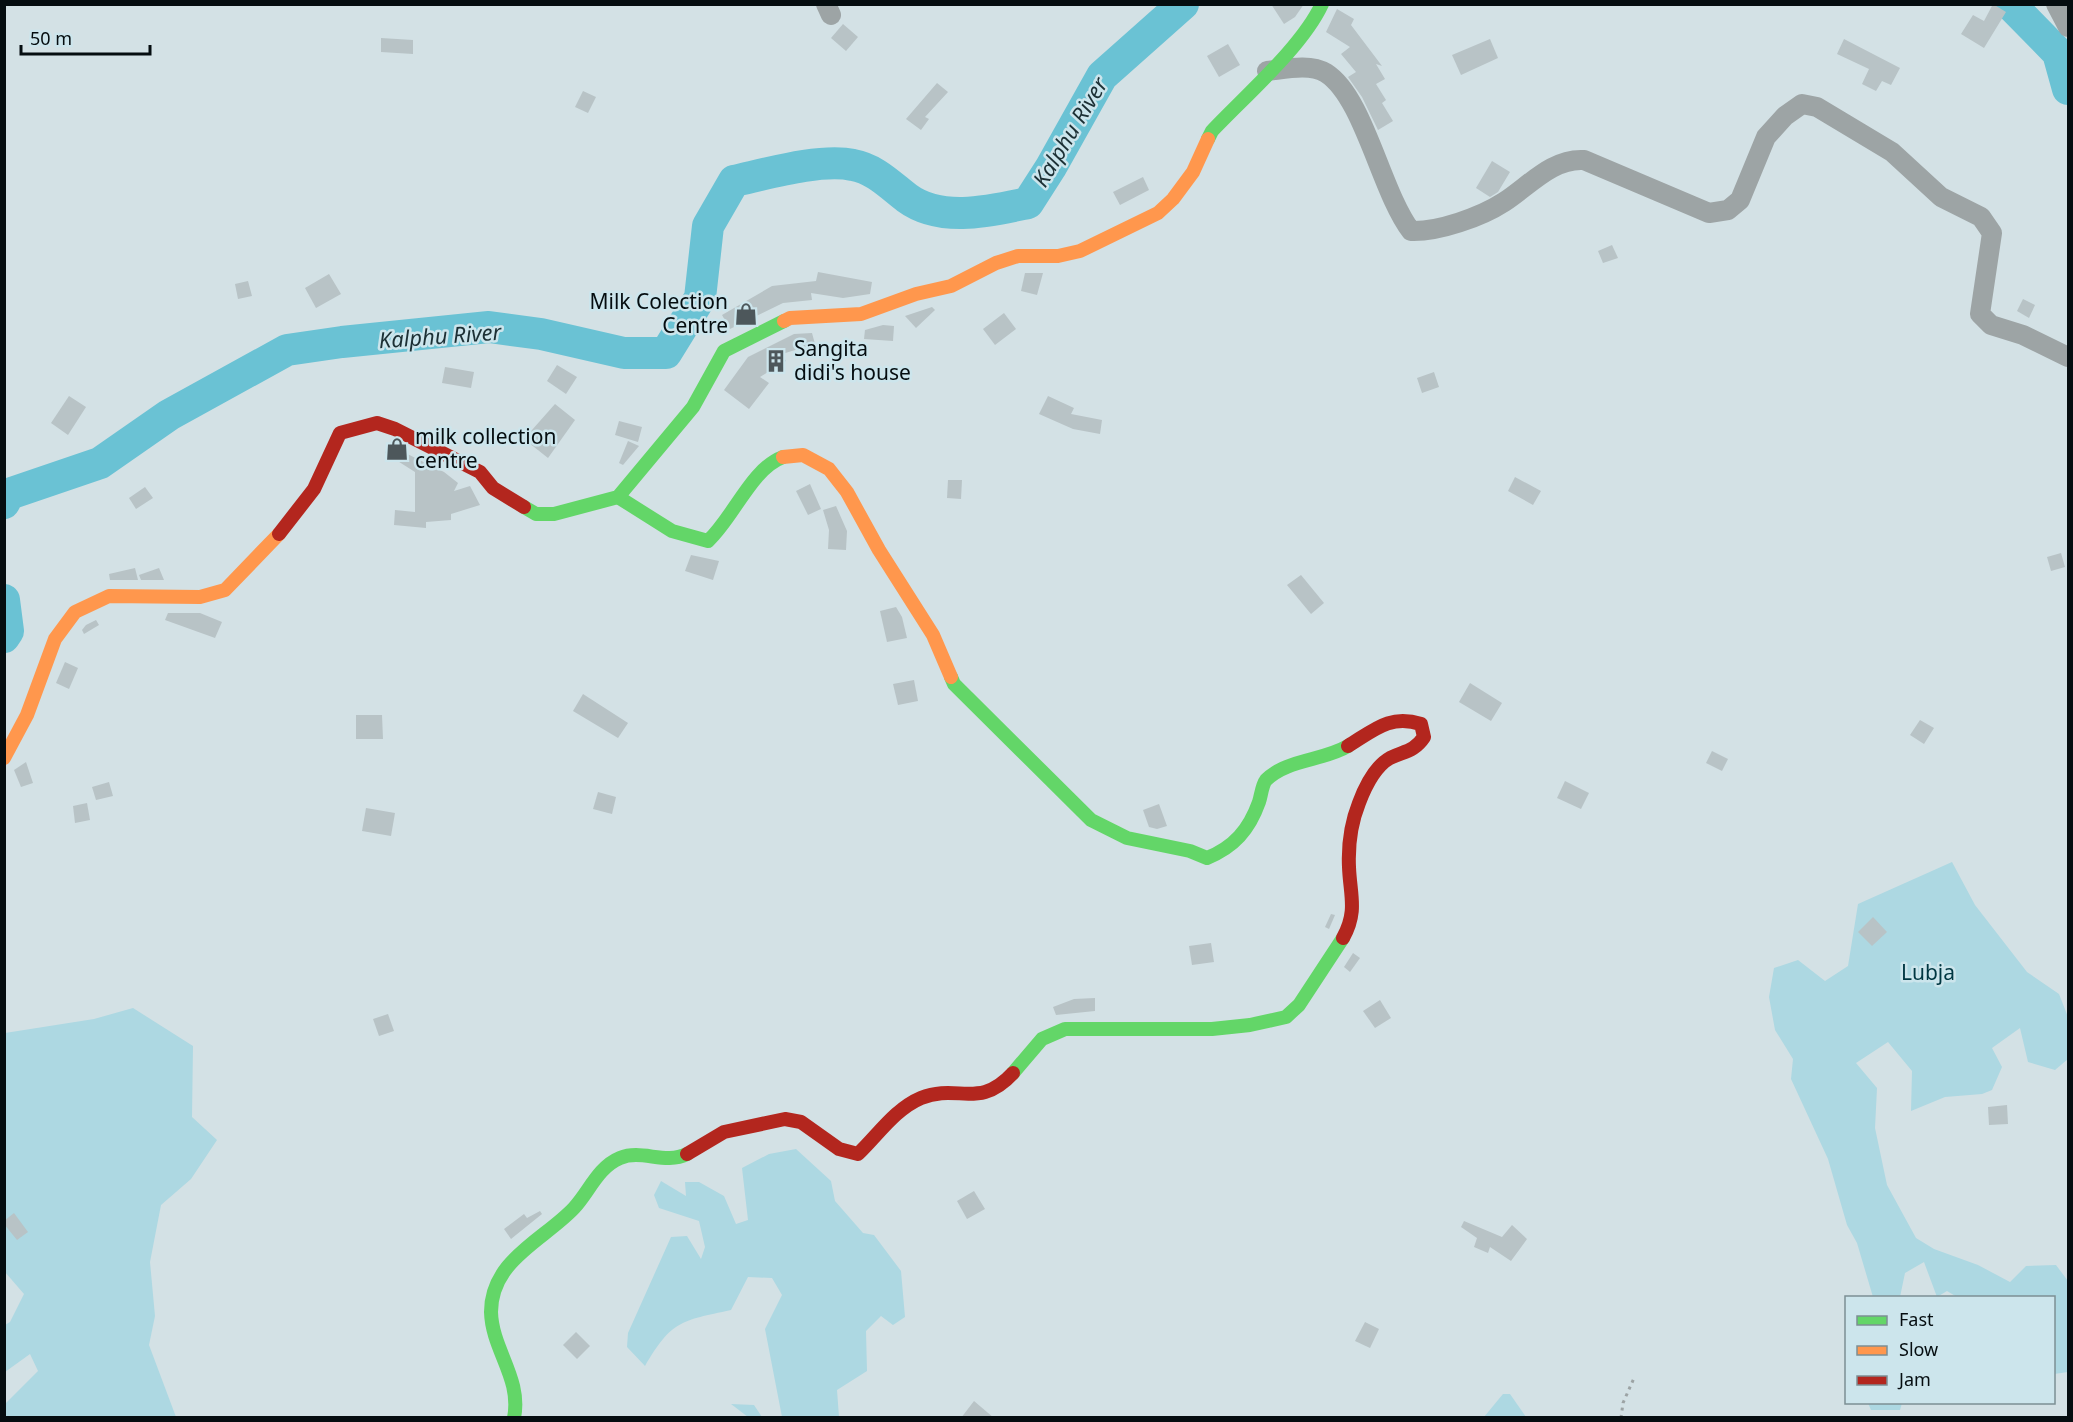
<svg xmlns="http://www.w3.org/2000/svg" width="2073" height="1422" viewBox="0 0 2073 1422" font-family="'Noto Sans',sans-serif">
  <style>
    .green { fill: #add8e2 }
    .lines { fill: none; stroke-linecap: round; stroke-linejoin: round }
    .river { stroke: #6ac2d4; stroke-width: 32 }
    .building { fill: #b8c3c6 }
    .path { stroke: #9ca3a4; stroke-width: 3; stroke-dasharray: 3 4.5; stroke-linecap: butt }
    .street { stroke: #9da4a5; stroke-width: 20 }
    .fast { stroke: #63d668; stroke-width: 14 }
    .slow { stroke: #ff974d; stroke-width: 14 }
    .jam { stroke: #b3261e; stroke-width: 14 }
    .labels { text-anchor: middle; stroke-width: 5; stroke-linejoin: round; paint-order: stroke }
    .poi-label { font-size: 21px; fill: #050d10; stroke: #cce5ec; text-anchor: start }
    .park-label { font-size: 21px; fill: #003742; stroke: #cce5ec }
    .water-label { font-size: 22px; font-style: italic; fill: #1c3035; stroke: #cce5ec }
  </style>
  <rect width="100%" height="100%" fill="#d3e1e5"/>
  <g class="green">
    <polygon points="1952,862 1975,905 2027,972 2059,994 2068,1017 2068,1059 2055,1070 2028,1062 2020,1028 1992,1048 2002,1067 1992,1090 1982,1094 1945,1097 1911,1111 1912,1071 1888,1042 1856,1063 1877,1088 1875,1128 1887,1185 1916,1238 1934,1249 1978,1265 2010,1282 2026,1266 2056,1265 2068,1281 2068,1372 2054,1374 2054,1298 1957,1297 1947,1291 1937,1297 1924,1262 1905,1273 1900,1297 1873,1297 1857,1243 1847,1225 1828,1159 1791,1079 1793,1059 1775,1030 1769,997 1774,968 1798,960 1825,981 1848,966 1858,904"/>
    <polygon points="133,1008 193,1046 192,1117 217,1140 191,1179 161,1205 150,1262 155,1316 149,1345 176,1417 5,1417 4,1405 38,1371 30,1354 5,1372 5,1325 10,1322 24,1294 5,1272 5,1033 94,1019"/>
    <path d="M796,1149L831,1181L835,1201L863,1233L874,1235L901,1271L905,1317L893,1325L881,1316L866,1331L867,1371L837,1390L839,1417H782L765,1329L782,1295L772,1278L748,1277L731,1310C681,1321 672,1320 645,1366L627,1347L628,1333L671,1237L687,1236L701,1259L705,1247L699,1221L659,1208L654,1195L661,1181L686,1196L685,1182H699L724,1196L736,1224L748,1220L742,1168L769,1154Z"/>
    <polygon points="1503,1394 1510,1394 1526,1417 1484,1417"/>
    <polygon points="1868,1403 1902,1403 1900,1410 1871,1410"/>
    <polygon points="731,1404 754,1405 762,1417 748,1417"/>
  </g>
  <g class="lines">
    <g class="river">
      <polyline points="2010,4 2058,53 2068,89"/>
      <path d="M4,503L9,494L100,463L169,415L287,350L342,342L489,327L541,334L624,353H666L700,298L708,226L734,181C766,174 821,158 853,165C875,169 890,185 907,198C941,223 990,211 1028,203L1051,167L1102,76L1183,4"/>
      <polyline points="4,600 8,631 4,637"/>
    </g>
  </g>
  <g class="building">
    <polygon points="1271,4 1304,4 1295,17 1284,24"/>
    <polygon points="1993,4 2006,12 1984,48 1961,34 1973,15 1984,21"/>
    <polygon points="1337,9 1354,19 1351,25 1382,66 1376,64 1385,79 1376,84 1386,100 1382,103 1393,121 1378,130 1362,97 1348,77 1356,72 1341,54 1350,47 1326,32"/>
    <polygon points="843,24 858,37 846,51 831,38"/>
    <polygon points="381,38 413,40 413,54 381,52"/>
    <polygon points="1490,39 1498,58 1461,75 1452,55"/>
    <polygon points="1844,39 1900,68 1891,85 1882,81 1876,91 1862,84 1869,69 1837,54"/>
    <polygon points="1228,44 1240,65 1219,77 1207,56"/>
    <polygon points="937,83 948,92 925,117 929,119 921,130 906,119"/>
    <polygon points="583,91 596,97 588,113 575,107"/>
    <polygon points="1492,161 1510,172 1498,192 1490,197 1476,188"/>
    <polygon points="1143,177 1149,190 1120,205 1113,192"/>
    <polygon points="1612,245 1618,258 1603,263 1598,251"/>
    <polygon points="818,272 872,282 870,294 843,298 811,293 812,300 783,303 730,329 722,315 772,286 816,281"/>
    <polygon points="1025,273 1043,273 1037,295 1021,291"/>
    <polygon points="329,274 341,294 316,308 305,288"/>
    <polygon points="248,281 252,296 238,299 235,284"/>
    <polygon points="2023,299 2035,305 2029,318 2017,311"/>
    <polygon points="932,307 935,310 916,328 905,316"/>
    <polygon points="1004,313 1016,329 995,345 983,329"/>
    <polygon points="883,325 894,326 893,341 864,339 865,330"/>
    <polygon points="812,333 815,344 782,354 786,361 760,377 769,383 749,409 724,390 748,357 794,334"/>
    <polygon points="557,365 577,377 566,394 547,381"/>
    <polygon points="445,367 474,372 471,388 442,383"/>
    <polygon points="1434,372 1439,387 1422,393 1417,378"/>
    <polygon points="69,396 86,407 68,435 51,423"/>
    <polygon points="1048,396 1074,408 1071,414 1102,420 1100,434 1073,429 1039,414"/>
    <polygon points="555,404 575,420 548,458 524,439"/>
    <polygon points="619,421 642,427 638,442 615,435"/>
    <polygon points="628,441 639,446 623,465 619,463"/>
    <polygon points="389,445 444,472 458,483 454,491 470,486 480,505 451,514 451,520 426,522 426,528 394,525 395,510 415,512 415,472 385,453"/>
    <polygon points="1515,477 1541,491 1533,505 1508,491"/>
    <polygon points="948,480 962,480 961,499 947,498"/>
    <polygon points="810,484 821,509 808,515 796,491"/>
    <polygon points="145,487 153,498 136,509 129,498"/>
    <polygon points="836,506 847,531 846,550 828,549 829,530 823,510"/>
    <polygon points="2061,553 2065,567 2051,571 2047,557"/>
    <polygon points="691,555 719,561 713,580 685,571"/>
    <polygon points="135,568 138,580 110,580 109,574"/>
    <polygon points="159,568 164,580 141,580 139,575"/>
    <polygon points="1301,575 1324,603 1311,614 1287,585"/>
    <polygon points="896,607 902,617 907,638 887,642 880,611"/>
    <polygon points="168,613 200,613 222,622 215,638 165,620"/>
    <polygon points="96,620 99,625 84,634 82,630 86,625"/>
    <polygon points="65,662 78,668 69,689 56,683"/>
    <polygon points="914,680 918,701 898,705 893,684"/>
    <polygon points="1470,683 1502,703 1491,721 1459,702"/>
    <polygon points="583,694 628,723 618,738 573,711"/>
    <polygon points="356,715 382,715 383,739 356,739"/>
    <polygon points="1920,720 1934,728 1924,744 1910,735"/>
    <polygon points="1712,751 1728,759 1722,771 1706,763"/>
    <polygon points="26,762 33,783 21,787 14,770"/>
    <polygon points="1565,781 1589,793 1581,809 1557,798"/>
    <polygon points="109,782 113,796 96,800 92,787"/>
    <polygon points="598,792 616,797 612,814 593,809"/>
    <polygon points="87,803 90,820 75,823 73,806"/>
    <polygon points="1159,804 1167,826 1157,829 1149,827 1143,810"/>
    <polygon points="366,808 395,813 391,836 362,831"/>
    <polygon points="1331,914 1335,915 1329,929 1325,927"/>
    <polygon points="1873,917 1887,932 1872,946 1858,932"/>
    <polygon points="1211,943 1214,962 1192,965 1189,946"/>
    <polygon points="1353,953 1360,958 1350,972 1344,967"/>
    <polygon points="1095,998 1095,1011 1056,1015 1053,1007 1074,999"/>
    <polygon points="1380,1000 1391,1018 1375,1028 1363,1011"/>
    <polygon points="388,1014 394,1031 379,1036 373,1019"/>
    <polygon points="2007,1105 2008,1124 1989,1125 1988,1107"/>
    <polygon points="974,1191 985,1209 967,1219 957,1201"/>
    <polygon points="540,1211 542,1214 511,1239 504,1229 524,1214 527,1218"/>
    <polygon points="14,1213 28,1232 17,1240 4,1224 4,1221"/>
    <polygon points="1464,1221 1502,1237 1512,1225 1527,1239 1511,1261 1490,1247 1488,1253 1474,1247 1477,1238 1461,1227"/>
    <polygon points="1365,1322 1379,1329 1370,1348 1355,1341"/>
    <polygon points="576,1332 590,1346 577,1359 563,1345"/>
    <polygon points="974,1401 994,1418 961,1418"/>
  </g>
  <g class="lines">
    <polyline class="path" points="1621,1418 1623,1403 1634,1378"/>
    <g class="street">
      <polyline points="826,4 831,15"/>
      <polyline points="2056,4 2068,27"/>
      <path d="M1267,71C1285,69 1310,63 1326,73C1364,97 1381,192 1411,231C1438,232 1481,217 1504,202C1529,186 1552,158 1584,160L1709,213L1728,210L1740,200L1766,137L1785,116L1802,104L1817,107L1892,152L1941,197L1981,217L1992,233L1980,314L1991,325L2023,335L2068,357"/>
    </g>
    <g class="fast">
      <path d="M1208,139L1212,131C1246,95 1302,47 1322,4"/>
      <path d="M618,497L672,531L708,541C734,517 751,469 783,457"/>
      <polyline points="524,507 536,514 554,514 618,497 693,407 724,351 784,321"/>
      <path d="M951,677L954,684L1091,820L1127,838L1190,851L1207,858C1234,847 1249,830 1259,802C1261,796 1262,785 1266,780C1287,759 1323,761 1348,746"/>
      <polyline points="1013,1073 1042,1039 1065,1029 1212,1029 1250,1025 1286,1017 1299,1005 1343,938"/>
      <path d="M514,1418C522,1378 492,1350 491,1312C491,1260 544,1240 574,1208C589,1192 598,1167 620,1158C642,1149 665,1165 687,1154"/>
    </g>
    <g class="slow">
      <polyline points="784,321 790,318 861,314 916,294 951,286 996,263 1018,256 1058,256 1080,251 1158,213 1173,199 1193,172 1208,139"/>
      <polyline points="783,457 803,455 829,469 847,492 879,550 933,635 951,677"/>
      <polyline points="4,758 27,715 55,639 75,612 109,596 200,597 225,590 279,534"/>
    </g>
    <g class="jam">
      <polyline points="279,534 314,489 340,433 377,423 395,429 480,472 493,488 524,507"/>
      <path d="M1343,938C1358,911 1350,895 1349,867C1348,845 1351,823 1359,803C1365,787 1374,767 1390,758C1404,751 1414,752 1424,737L1421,724C1390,714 1374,730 1348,746"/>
      <path d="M687,1154L724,1132L785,1119L801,1122L839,1149L858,1154C878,1135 895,1109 921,1098C958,1083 979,1110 1013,1073"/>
    </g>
  </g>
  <defs>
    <g id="shop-bare" transform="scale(1.8)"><path d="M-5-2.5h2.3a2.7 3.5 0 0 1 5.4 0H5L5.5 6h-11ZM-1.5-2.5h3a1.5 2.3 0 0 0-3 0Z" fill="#4d575b" stroke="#cce5ec" stroke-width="2.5" paint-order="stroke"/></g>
    <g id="building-bare" transform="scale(1.8)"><path d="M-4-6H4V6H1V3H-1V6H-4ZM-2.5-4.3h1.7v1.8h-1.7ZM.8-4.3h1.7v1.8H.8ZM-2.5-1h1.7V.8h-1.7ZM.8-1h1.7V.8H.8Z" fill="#4d575b" stroke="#cce5ec" stroke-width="2.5" paint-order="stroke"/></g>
  </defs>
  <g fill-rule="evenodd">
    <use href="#shop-bare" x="746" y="314"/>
    <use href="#building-bare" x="776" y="361"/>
    <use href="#shop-bare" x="397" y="449"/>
  </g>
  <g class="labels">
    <g class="poi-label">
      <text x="728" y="309" text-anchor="end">Milk Colection<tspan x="728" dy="24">Centre</tspan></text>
      <text x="794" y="356">Sangita<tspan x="794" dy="24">didi's house</tspan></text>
      <text x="415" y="444">milk collection<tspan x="415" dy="24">centre</tspan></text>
    </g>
    <g class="park-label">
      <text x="1928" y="980">Lubja</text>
    </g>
    <g class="water-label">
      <text transform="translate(1070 132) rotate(-59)" y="8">Kalphu River</text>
      <text transform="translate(440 336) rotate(-4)" y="8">Kalphu River</text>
    </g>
  </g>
  <rect width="2073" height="1422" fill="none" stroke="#050d10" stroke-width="12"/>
  <rect x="1845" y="1296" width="210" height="108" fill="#cce5ec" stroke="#7c8f94" stroke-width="1.5"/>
  <rect x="1857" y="1316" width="30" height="9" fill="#63d668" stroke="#7c8f94" stroke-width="1.5"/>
  <text x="1899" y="1326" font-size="18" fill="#050d10">Fast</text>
  <rect x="1857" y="1346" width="30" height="9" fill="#ff974d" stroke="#7c8f94" stroke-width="1.5"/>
  <text x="1899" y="1356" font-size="18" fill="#050d10">Slow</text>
  <rect x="1857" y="1376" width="30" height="9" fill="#b3261e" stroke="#7c8f94" stroke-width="1.5"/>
  <text x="1899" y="1386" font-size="18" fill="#050d10">Jam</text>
  <path d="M21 45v9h129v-9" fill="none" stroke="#050d10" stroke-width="3"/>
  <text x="30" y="45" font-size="18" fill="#050d10" stroke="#cce5ec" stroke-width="4.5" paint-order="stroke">50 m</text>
</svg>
